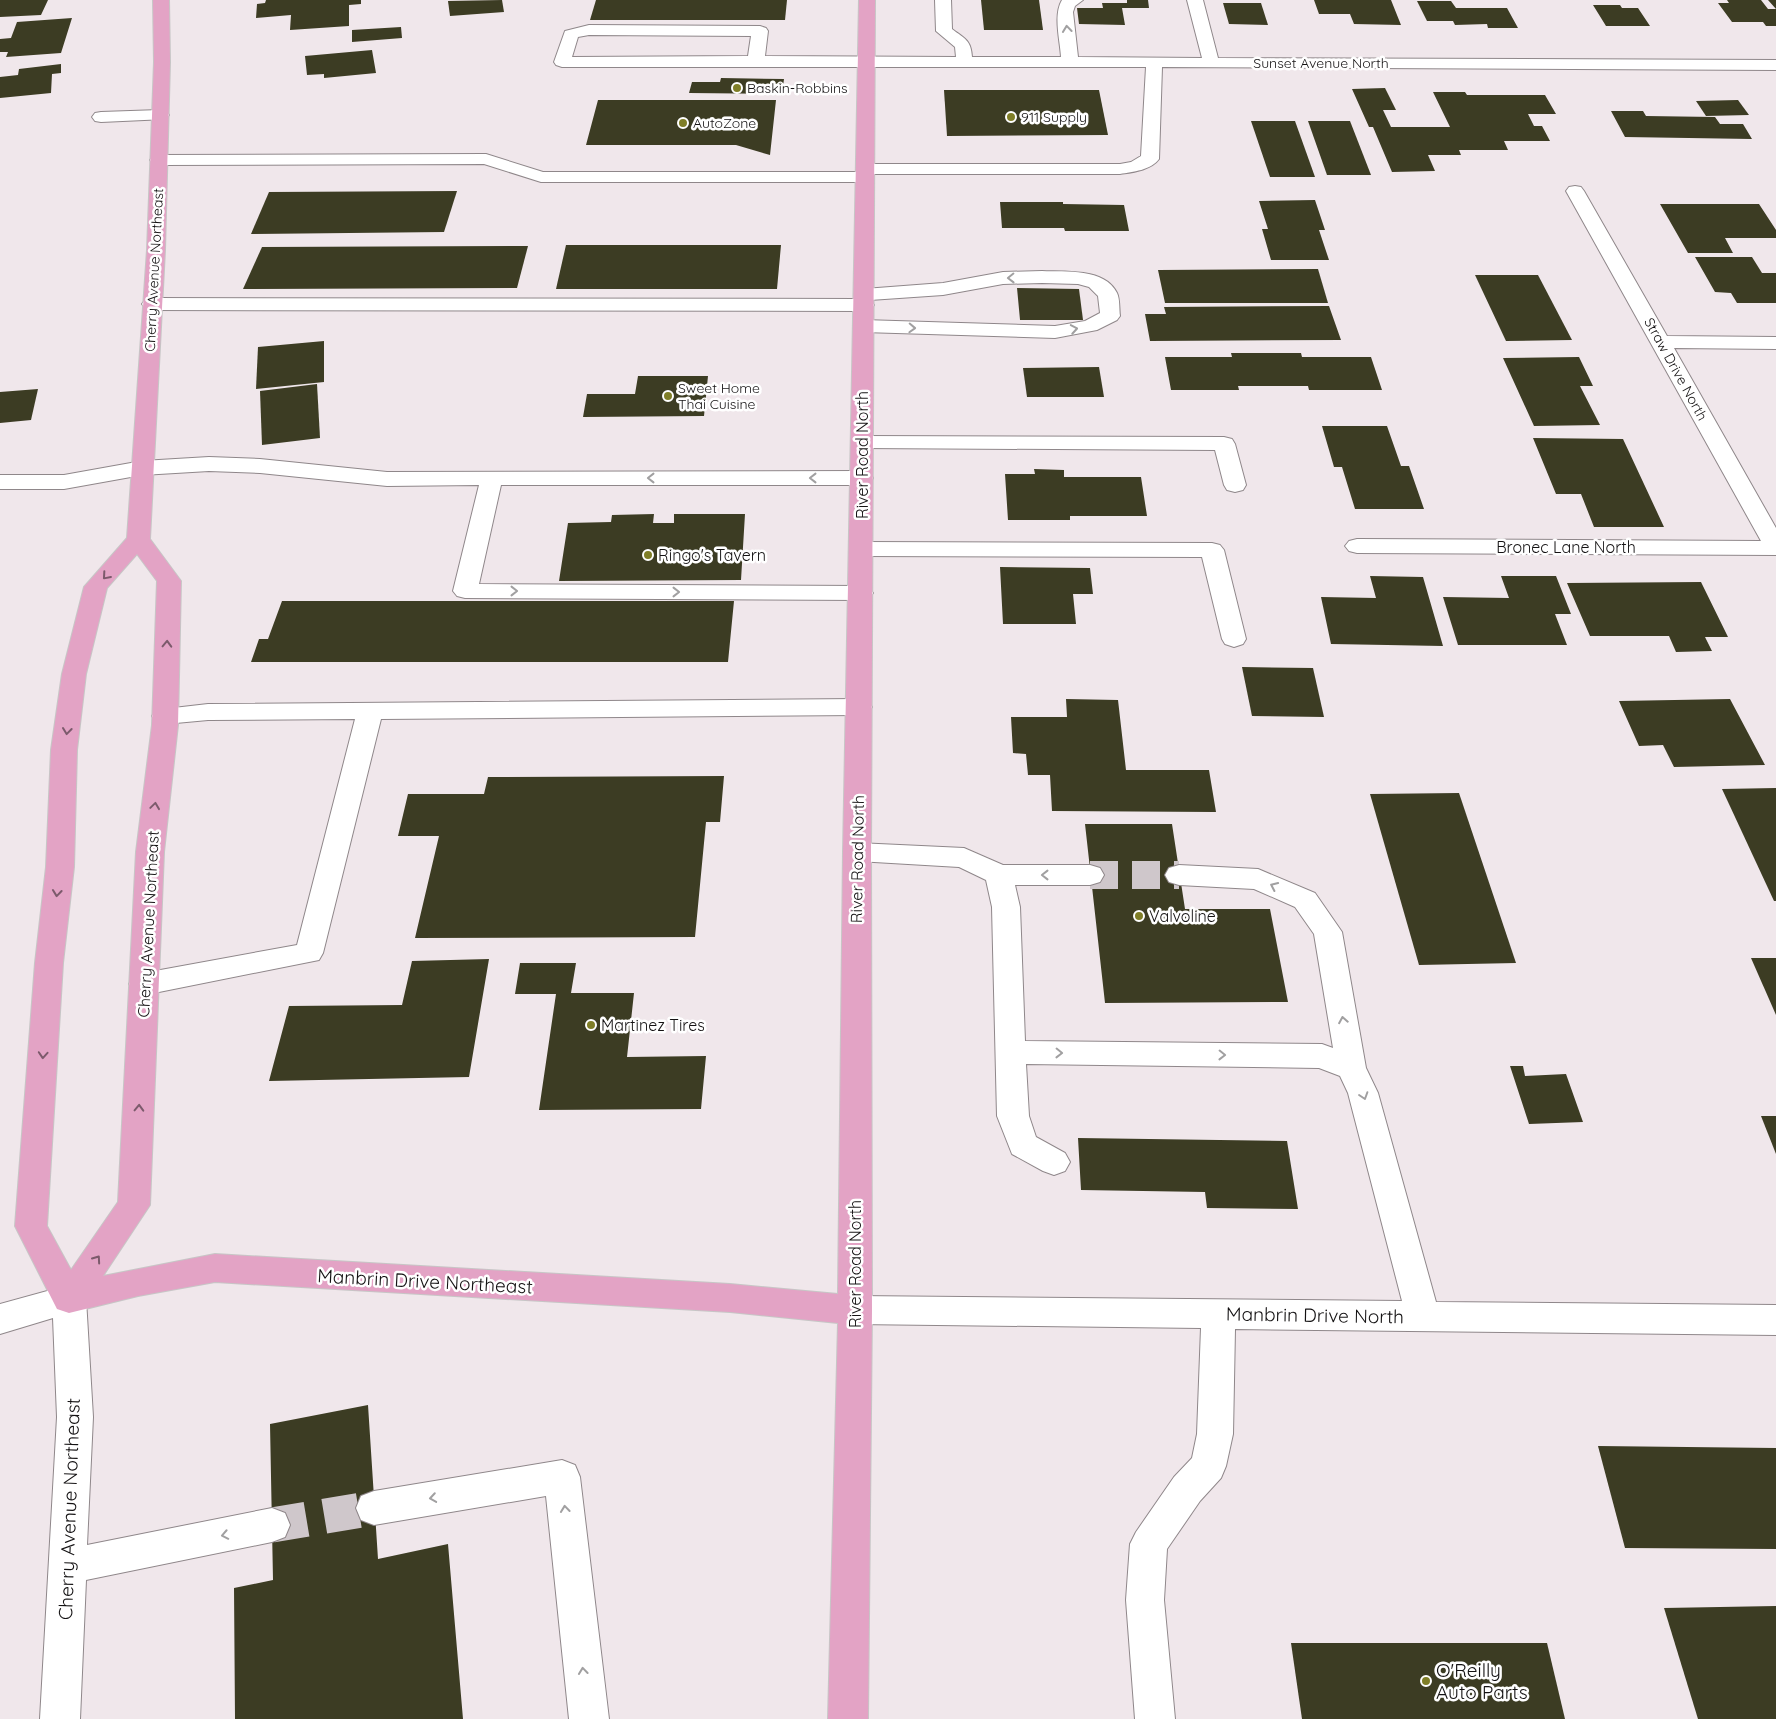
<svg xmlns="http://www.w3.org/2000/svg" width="1776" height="1719" viewBox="0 0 1776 1719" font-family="Quicksand,sans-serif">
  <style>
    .building { fill: #3c3c23 }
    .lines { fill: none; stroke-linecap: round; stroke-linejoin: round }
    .minor-tunnel-far1 { stroke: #cfc7cb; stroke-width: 28; stroke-dasharray: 28 14; stroke-linecap: butt }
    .minor-tunnel { stroke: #cfc7cb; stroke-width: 35; stroke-dasharray: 35 18; stroke-linecap: butt }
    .minor-casing { stroke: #8f878a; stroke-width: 2 }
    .major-casing { stroke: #c7c6c6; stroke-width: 2 }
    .minor { fill: #fff; fill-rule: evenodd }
    .major { fill: #e3a3c5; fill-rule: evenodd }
    .oneway { stroke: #a1a0a1 }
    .oneway2 { stroke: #7c5a6c }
    .poi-dot { fill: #7f7e27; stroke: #fff; stroke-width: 2 }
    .labels { text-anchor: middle; stroke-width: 5; stroke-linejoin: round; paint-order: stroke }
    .far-street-label { font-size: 14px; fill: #141213; stroke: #fff }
    .far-poi-label { font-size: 14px; fill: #141213; stroke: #fff; text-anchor: start }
    .street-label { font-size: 16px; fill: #141213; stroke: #fff }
    .poi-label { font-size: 16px; fill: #141213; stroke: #fff; text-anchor: start }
    .near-street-label { font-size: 19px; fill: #141213; stroke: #fff }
    .near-poi-label { font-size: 19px; fill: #141213; stroke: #fff; text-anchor: start }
  </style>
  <rect width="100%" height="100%" fill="#f0e7eb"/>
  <g class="building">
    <polygon points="0,0 48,0 41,15 0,17"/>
    <polygon points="266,0 361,0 361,4 349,5 349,26 290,30 291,15 256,18 257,4 265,3"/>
    <polygon points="502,0 504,12 450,16 448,1"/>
    <polygon points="596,0 787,0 785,20 590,20"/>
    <polygon points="981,0 1039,0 1043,30 984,30"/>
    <polygon points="1127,0 1148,0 1149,8 1122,8 1125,25 1079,24 1077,8 1103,8 1102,3 1127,3"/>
    <polygon points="1314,0 1391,0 1401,25 1354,24 1350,14 1319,14"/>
    <polygon points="1727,0 1761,0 1768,9 1776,9 1768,0 1776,0 1776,26 1766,26 1763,22 1732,22 1718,3 1729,3"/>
    <polygon points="1417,1 1451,1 1456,8 1507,8 1518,28 1488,28 1487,24 1455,25 1453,21 1427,21"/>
    <polygon points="1223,3 1261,3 1268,25 1229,24"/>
    <polygon points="1593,5 1620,5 1622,8 1638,8 1650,26 1606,26"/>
    <polygon points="72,18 61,53 6,57 8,52 0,52 0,39 11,38 17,22"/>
    <polygon points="401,27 402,38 352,42 352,30"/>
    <polygon points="372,50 376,73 324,78 324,74 307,75 305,56"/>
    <polygon points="61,64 61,73 52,74 51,93 0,98 0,77 18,75 19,69"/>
    <polygon points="721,78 784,79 782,94 689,93 692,82 720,82"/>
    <polygon points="1385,88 1396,110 1383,110 1391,127 1450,127 1433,92 1465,92 1467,95 1545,95 1556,114 1528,114 1534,126 1542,126 1550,141 1504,141 1508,150 1459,150 1461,155 1428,155 1435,171 1392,172 1373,127 1369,127 1352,89"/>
    <polygon points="944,90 1099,90 1108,135 947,136"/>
    <polygon points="598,100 776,100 770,155 736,145 586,145"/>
    <polygon points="1738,100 1749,115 1706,116 1696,101"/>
    <polygon points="1611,111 1643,111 1646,116 1715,117 1720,124 1743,124 1752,139 1625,137"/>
    <polygon points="1251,121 1295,121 1315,177 1270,177"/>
    <polygon points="1308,121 1350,121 1371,175 1327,175"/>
    <polygon points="457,191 444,232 251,234 269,192"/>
    <polygon points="1315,200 1325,230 1319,230 1329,260 1271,260 1262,229 1268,229 1259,201"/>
    <polygon points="1000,202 1063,202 1063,204 1124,205 1129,231 1065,231 1064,228 1002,228"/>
    <polygon points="1660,204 1759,204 1776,230 1776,238 1725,238 1733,253 1688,253"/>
    <polygon points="566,245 781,245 777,289 556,289"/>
    <polygon points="528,246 517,288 243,289 262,247"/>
    <polygon points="1695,257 1752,257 1762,273 1776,273 1776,303 1737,303 1731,293 1715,292"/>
    <polygon points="1318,269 1328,303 1165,303 1158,270"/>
    <polygon points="1475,275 1538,275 1572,340 1506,341"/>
    <polygon points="1017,288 1079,289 1083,320 1020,320"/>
    <polygon points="1329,306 1341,340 1150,341 1145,314 1166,314 1164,307"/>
    <polygon points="324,341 324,382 256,389 258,347"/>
    <polygon points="1231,353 1301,353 1302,357 1371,357 1382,390 1309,390 1308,386 1238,386 1239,390 1171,390 1165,357 1232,357"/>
    <polygon points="1579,357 1593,386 1580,386 1600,425 1534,426 1503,358"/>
    <polygon points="1099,367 1104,397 1027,397 1023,368"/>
    <polygon points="638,376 708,376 704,416 583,417 587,394 635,394"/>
    <polygon points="317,384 320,438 262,445 260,391"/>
    <polygon points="38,389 31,420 0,423 0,392"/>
    <polygon points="1322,426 1387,426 1401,466 1409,466 1424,509 1355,509 1342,467 1334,467"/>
    <polygon points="1533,438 1623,439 1664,527 1594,527 1581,494 1556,494"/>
    <polygon points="1034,469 1064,470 1064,477 1141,477 1147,516 1070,516 1070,520 1008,520 1005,474 1035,474"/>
    <polygon points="654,514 653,523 674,523 674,514 745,514 741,580 559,581 568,523 611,522 612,515"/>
    <polygon points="1000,567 1090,568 1093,594 1073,594 1076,624 1003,624"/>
    <polygon points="1370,576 1423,577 1443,646 1331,644 1321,597 1376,598"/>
    <polygon points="1501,576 1556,576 1571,614 1555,614 1567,645 1458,645 1443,597 1509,598"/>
    <polygon points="1701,582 1728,637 1705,637 1712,651 1676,652 1669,636 1590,636 1567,583"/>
    <polygon points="282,601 734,601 728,662 251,662 259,639 268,639"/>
    <polygon points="1242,667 1313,668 1324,717 1252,716"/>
    <polygon points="1066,699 1118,700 1126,770 1209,770 1216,812 1052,811 1050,775 1028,775 1026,754 1013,753 1011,717 1067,717"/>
    <polygon points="1730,699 1765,765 1674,767 1663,745 1639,746 1619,701"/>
    <polygon points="724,776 720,822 706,822 695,937 415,938 439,836 398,836 408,794 484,794 488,777"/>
    <polygon points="1776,788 1776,901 1774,901 1722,789"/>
    <polygon points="1459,793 1516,963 1419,965 1370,794"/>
    <polygon points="1085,824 1172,824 1185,909 1270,909 1288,1002 1105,1003"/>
    <polygon points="1751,958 1776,958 1776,1015"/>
    <polygon points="489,959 469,1077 269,1081 289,1006 402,1005 412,961"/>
    <polygon points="520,963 576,963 571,993 634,993 627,1057 706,1056 701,1109 539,1110 556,994 515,994"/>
    <polygon points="1510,1066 1523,1066 1525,1076 1566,1074 1583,1122 1529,1124"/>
    <polygon points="1761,1116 1776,1116 1776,1154"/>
    <polygon points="1078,1138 1287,1141 1298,1209 1207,1208 1205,1192 1081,1190"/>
    <polygon points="368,1405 378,1559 448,1544 463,1719 235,1719 234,1588 273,1580 270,1424"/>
    <polygon points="1598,1446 1776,1448 1776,1549 1625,1548"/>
    <polygon points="1776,1606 1776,1719 1698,1719 1664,1608"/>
    <polygon points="1291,1643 1547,1643 1565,1719 1302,1719"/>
  </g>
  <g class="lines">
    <polyline class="minor-tunnel-far1" points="1090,875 1179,875"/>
    <polyline class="minor-tunnel" points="272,1525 374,1508"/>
    <g class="minor-casing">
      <g id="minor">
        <path d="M935,0H951L952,29C965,39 971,40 972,57H1061C1060,40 1053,15 1062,0H1083L1075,6L1073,12L1078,57L1202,58L1187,0H1203L1218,58L1776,60V70L1162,67L1159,159C1151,170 1133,172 1120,174H872L874,177L871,181L865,182H541L484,164L159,165L153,164L150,160L153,156L159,155L486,154L543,172H858L856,169L859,165L865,164H1120L1131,162L1141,156L1146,67H562L556,65L554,62L565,31L589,25L760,26L766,28L768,31L765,56L956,57L955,47L936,31ZM589,35L751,36L748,56L572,57L578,37Z"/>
        <polygon points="160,110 166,111 169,115 166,119 101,122 95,121 92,117 95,113 101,112"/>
        <polygon points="1575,186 1581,187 1584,191 1667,336 1776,337 1776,349 1674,348 1776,528 1776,555 1357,553 1349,551 1345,546 1349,541 1357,539 1761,541 1566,191 1569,187"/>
        <path d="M1042,271C1065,272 1105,268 1117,293C1120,299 1119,309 1120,316L1117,320L1097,330L1055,338L863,332L856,330L853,326L856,322L863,320L1055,326L1085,321L1100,313L1098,296L1089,287L1078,284L1042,283L1003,284L943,295L870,300L874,305L871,309L864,311L152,310L145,308L142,304L145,300L152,298L857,299L854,295L857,291L864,289L943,283L1003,272Z"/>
        <polygon points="863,436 1224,437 1232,439 1235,444 1246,485 1243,490 1235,492 1227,490 1224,485 1215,450 863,448 855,447 852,442 855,437"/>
        <polygon points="209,457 260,459 387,472 862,471 870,473 873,478 870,483 862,485 501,485 479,584 861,586 869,588 873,593 869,598 861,600 465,598 457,596 453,591 479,485 387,486 260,473 209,471 142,475 64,489 0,489 0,475 64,475 142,461"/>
        <polygon points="862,542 1212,543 1220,545 1224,550 1246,639 1243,644 1234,647 1225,644 1222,639 1202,557 862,556 854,554 850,549 854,544"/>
        <polygon points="859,699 868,701 872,707 868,713 859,715 381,719 323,953 319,960 144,995 134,992 129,984 134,976 144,973 297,945 355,719 208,720 165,724 156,722 152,716 156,710 208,704"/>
        <polygon points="857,843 964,848 1003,865 1090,865 1100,868 1104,875 1100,882 1090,885 1015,885 1020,907 1025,1041 1322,1044 1333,1048 1314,934 1295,907 1254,889 1179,885 1169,882 1165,875 1169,868 1179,865 1258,869 1315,893 1342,932 1366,1068 1378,1093 1436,1302 1776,1305 1776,1335 1235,1329 1233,1434 1226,1466 1221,1478 1200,1501 1167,1549 1164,1600 1175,1719 1135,1719 1126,1600 1130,1544 1136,1532 1174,1477 1192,1458 1197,1434 1201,1328 855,1324 843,1320 838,1310 843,1300 855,1296 1402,1301 1348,1093 1340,1076 1319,1068 1026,1064 1029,1116 1036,1137 1065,1153 1070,1162 1065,1171 1054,1175 1043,1171 1012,1154 997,1116 992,907 986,880 959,867 857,861 847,859 843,852 847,845"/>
        <polygon points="69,1285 81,1289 86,1299 93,1417 87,1545 272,1508 285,1513 290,1525 285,1537 272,1542 86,1580 80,1719 40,1719 57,1417 53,1318 0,1334 0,1304"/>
        <polygon points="562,1460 575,1465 580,1477 609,1719 569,1719 546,1496 374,1525 361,1520 356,1508 361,1496 374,1491"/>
      </g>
    </g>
    <g class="major-casing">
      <path id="major" d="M153,0H169L170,62L165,250L150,539L181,581L178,725L164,852L150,1205L103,1276L215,1254L730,1284L838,1294L843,852L859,0H875L871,852L872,1310L868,1719H828L838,1323L730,1312L215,1282L138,1296L69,1313L57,1309L15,1226L35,963L46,867L51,750L62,674L84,587L127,538L147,250L154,62ZM137,554L157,581L152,725L136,852L118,1202L71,1270L47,1226L63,963L74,867L77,750L86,674L107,588Z"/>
    </g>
    <use href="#minor" class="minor"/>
    <use href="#major" class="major"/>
  </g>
  <defs><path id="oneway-chevron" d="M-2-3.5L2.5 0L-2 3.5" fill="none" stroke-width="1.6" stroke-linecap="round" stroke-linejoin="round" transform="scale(1.25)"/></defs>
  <g class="oneway">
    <use href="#oneway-chevron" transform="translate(1067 29) rotate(-96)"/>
    <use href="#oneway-chevron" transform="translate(1011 278) rotate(179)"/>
    <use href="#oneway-chevron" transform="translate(912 328) rotate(2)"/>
    <use href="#oneway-chevron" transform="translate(1074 329) rotate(-10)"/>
    <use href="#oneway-chevron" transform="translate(651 478) rotate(-180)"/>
    <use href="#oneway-chevron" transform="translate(813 478) rotate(-180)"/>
    <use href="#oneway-chevron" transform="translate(514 591)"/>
    <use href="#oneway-chevron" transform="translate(676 592)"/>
    <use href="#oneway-chevron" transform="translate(1045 875) rotate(180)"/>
    <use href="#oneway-chevron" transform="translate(1274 886) rotate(-155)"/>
    <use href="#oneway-chevron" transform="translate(1343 1020) rotate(-100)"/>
    <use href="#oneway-chevron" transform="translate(1059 1053) rotate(1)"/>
    <use href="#oneway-chevron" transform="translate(1222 1055) rotate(1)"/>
    <use href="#oneway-chevron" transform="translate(1364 1096) rotate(72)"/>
    <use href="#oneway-chevron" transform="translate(433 1498) rotate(171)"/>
    <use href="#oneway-chevron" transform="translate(565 1509) rotate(-96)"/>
    <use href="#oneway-chevron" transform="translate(225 1535) rotate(169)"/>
    <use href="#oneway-chevron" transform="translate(583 1671) rotate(-96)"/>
  </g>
  <g class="oneway2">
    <use href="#oneway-chevron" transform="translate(106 576) rotate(131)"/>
    <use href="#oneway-chevron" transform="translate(167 644) rotate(-88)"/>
    <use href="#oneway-chevron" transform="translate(67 731) rotate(97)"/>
    <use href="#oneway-chevron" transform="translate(155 806) rotate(-82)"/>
    <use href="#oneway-chevron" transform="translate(57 893) rotate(96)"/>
    <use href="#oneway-chevron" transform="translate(43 1055) rotate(94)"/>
    <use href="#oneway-chevron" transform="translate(139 1108) rotate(-88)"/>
    <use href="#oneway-chevron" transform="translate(97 1259) rotate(-55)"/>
  </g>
  <g class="poi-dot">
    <circle cx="737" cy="88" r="5"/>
    <circle cx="1011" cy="117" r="5"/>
    <circle cx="683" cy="123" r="5"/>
    <circle cx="668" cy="396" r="5"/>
    <circle cx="648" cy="555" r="5"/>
    <circle cx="1139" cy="916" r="5"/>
    <circle cx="591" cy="1025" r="5"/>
    <circle cx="1426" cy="1681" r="5"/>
  </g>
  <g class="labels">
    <g class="far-street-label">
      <text x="1321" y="68">Sunset Avenue North</text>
      <text transform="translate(154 270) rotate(-87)" y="5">Cherry Avenue Northeast</text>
      <text transform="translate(1676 369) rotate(61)" y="5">Straw Drive North</text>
    </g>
    <g class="far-poi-label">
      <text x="747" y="93">Baskin-Robbins</text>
      <text x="1021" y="122">911 Supply</text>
      <text x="693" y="128">AutoZone</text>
      <text x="678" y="393">Sweet Home<tspan x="678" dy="16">Thai Cuisine</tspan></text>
    </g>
    <g class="street-label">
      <text transform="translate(862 455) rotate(-90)" y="6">River Road North</text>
      <text x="1566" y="553">Bronec Lane North</text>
      <text transform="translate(857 859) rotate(-89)" y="6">River Road North</text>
      <text transform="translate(148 924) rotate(-87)" y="6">Cherry Avenue Northeast</text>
      <text transform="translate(855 1264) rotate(-90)" y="6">River Road North</text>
    </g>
    <g class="poi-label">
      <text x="658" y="561">Ringo's Tavern</text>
      <text x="1149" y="922">Valvoline</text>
      <text x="601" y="1031">Martinez Tires</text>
    </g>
    <g class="near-street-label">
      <text transform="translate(425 1281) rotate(3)" y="7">Manbrin Drive Northeast</text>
      <text transform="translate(1315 1315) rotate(1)" y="7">Manbrin Drive North</text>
      <text transform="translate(69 1509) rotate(-88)" y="7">Cherry Avenue Northeast</text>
    </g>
    <g class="near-poi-label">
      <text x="1436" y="1677">O'Reilly<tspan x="1436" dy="22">Auto Parts</tspan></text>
    </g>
  </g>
</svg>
